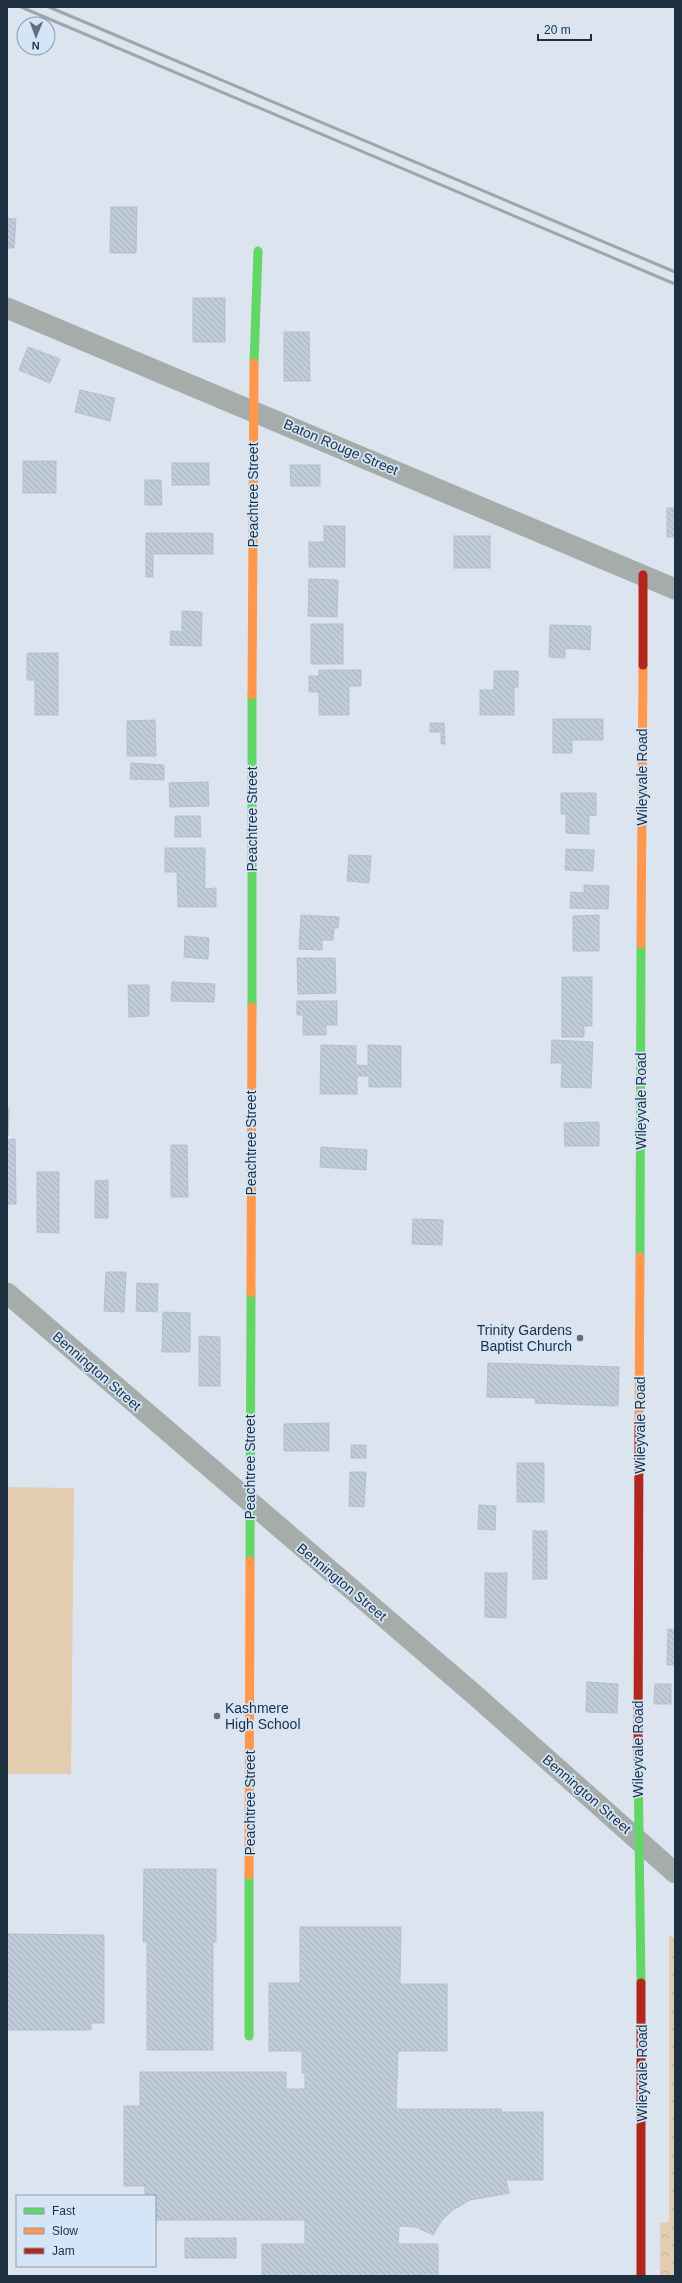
<svg xmlns="http://www.w3.org/2000/svg" width="682" height="2283" viewBox="0 0 682 2283" font-family="Helvetica,sans-serif">
  <style>
    .park { fill: url(#park-crowns) }
    .garden { fill: #e4ccb1 }
    .building { fill: url(#building-back-hatch); stroke: #b3bfcb }
    .lines { fill: none; stroke-linecap: round; stroke-linejoin: round }
    .street { stroke: #a6aca9; stroke-width: 21 }
    .fast { stroke: #63d668; stroke-width: 9 }
    .slow { stroke: #ff974d; stroke-width: 9 }
    .jam { stroke: #b3261e; stroke-width: 9 }
    .rail { stroke: #a0a5a7; stroke-width: 3 }
    .poi-dot { fill: #606f7d; stroke: #d4e5f7; stroke-width: 1.5 }
    .labels { text-anchor: middle; stroke-width: 3.5; stroke-linejoin: round; paint-order: stroke }
    .street-label { font-size: 14px; fill: #1e2f40; stroke: #d4e5f7 }
    .poi-label { font-size: 14px; fill: #1e2f40; stroke: #d4e5f7; text-anchor: end }
  </style>
  <defs>
    <pattern id="park-crowns" width="20" height="18" patternUnits="userSpaceOnUse"><rect width="20" height="18" fill="#e4ccb1"/><path d="M2 6a3 3 0 1 1 6 0M12 15a3 3 0 1 1 6 0" fill="none" stroke="#c3b099"/></pattern>
    <pattern id="building-back-hatch" width="6" height="6" patternUnits="userSpaceOnUse"><rect width="6" height="6" fill="#c0ccd9"/><path d="M-1 5l2 2M0 0l6 6M5-1l2 2" fill="none" stroke="#a5b0bb"/></pattern>
  </defs>
  <rect width="100%" height="100%" fill="#dce5ef"/>
  <polygon class="park" points="669,1934 675,1940 675,2276 660,2276 660,2223 669,2222"/>
  <polygon class="garden" points="7,1487 74,1488 71,1774 7,1774"/>
  <g class="building">
    <polygon points="111,207 137,207 136,253 110,253"/>
    <polygon points="7,218 16,219 14,248 7,248"/>
    <rect x="193" y="298" width="32" height="44"/>
    <polygon points="284,332 309,332 310,381 284,381"/>
    <polygon points="28,347 60,359 50,383 19,370"/>
    <polygon points="80,390 115,398 110,421 75,412"/>
    <rect x="23" y="461" width="33" height="32"/>
    <rect x="172" y="463" width="37" height="22"/>
    <polygon points="290,465 320,465 320,486 291,486"/>
    <polygon points="145,480 161,480 162,505 145,505"/>
    <rect x="667" y="508" width="8" height="29"/>
    <polygon points="324,526 345,526 345,567 309,567 309,542 324,542"/>
    <polygon points="146,533 213,533 213,554 153,554 153,577 146,577"/>
    <rect x="454" y="536" width="36" height="32"/>
    <polygon points="309,579 338,580 337,617 308,616"/>
    <polygon points="182,611 202,612 201,646 170,645 171,631 182,632"/>
    <rect x="311" y="624" width="32" height="40"/>
    <polygon points="550,625 591,626 590,650 565,648 565,658 549,657"/>
    <polygon points="27,653 58,653 58,715 35,715 35,680 27,680"/>
    <polygon points="319,670 361,670 361,686 349,686 349,715 319,715 319,692 309,692 309,676 319,676"/>
    <polygon points="494,671 518,671 518,687 514,687 514,715 480,715 480,690 494,690"/>
    <polygon points="553,719 603,719 603,740 572,740 572,753 553,753"/>
    <polygon points="155,720 156,756 127,756 127,721"/>
    <polygon points="430,723 444,723 445,744 441,744 441,732 430,732"/>
    <polygon points="131,763 164,765 164,780 130,779"/>
    <polygon points="208,782 209,806 170,807 169,783"/>
    <polygon points="561,793 596,793 596,816 589,815 589,834 566,833 566,814 561,814"/>
    <polygon points="175,816 200,816 201,837 175,837"/>
    <polygon points="165,848 205,848 205,889 216,888 216,907 178,907 177,872 165,872"/>
    <polygon points="566,849 594,850 593,871 565,870"/>
    <polygon points="349,855 371,856 369,883 347,881"/>
    <polygon points="584,885 609,886 608,909 570,908 571,892 584,893"/>
    <polygon points="301,915 339,917 338,928 334,928 333,940 322,940 322,950 299,949"/>
    <polygon points="599,915 599,951 573,951 573,916"/>
    <polygon points="185,936 209,938 208,959 184,957"/>
    <polygon points="297,958 335,958 336,993 298,994"/>
    <polygon points="562,977 592,977 592,1026 584,1026 584,1037 562,1037"/>
    <polygon points="172,982 215,984 214,1002 171,1001"/>
    <polygon points="128,985 149,985 149,1016 129,1017"/>
    <polygon points="297,1001 337,1001 337,1025 326,1025 326,1035 303,1035 303,1015 297,1015"/>
    <polygon points="552,1040 593,1042 591,1088 561,1087 562,1063 551,1063"/>
    <polygon points="321,1045 356,1046 356,1065 368,1066 368,1045 401,1046 401,1087 369,1087 369,1076 357,1076 357,1094 320,1094"/>
    <polygon points="7,1108 9,1108 8,1136 7,1136"/>
    <polygon points="599,1122 599,1146 565,1146 564,1123"/>
    <polygon points="15,1139 16,1204 7,1204 7,1140"/>
    <polygon points="171,1145 187,1145 188,1197 171,1197"/>
    <polygon points="321,1147 367,1150 366,1170 320,1167"/>
    <polygon points="37,1172 59,1172 59,1233 37,1232"/>
    <polygon points="108,1180 108,1218 95,1218 95,1181"/>
    <polygon points="413,1219 443,1220 442,1245 412,1244"/>
    <polygon points="106,1272 126,1272 124,1312 104,1311"/>
    <polygon points="137,1283 158,1284 157,1312 136,1311"/>
    <polygon points="163,1312 190,1313 190,1352 162,1352"/>
    <polygon points="199,1336 220,1337 220,1386 199,1386"/>
    <polygon points="488,1363 619,1367 618,1406 535,1403 535,1398 487,1397"/>
    <polygon points="329,1423 329,1451 284,1451 284,1424"/>
    <rect x="351" y="1445" width="15" height="13"/>
    <rect x="517" y="1463" width="27" height="39"/>
    <polygon points="350,1472 366,1472 364,1507 349,1506"/>
    <polygon points="479,1505 496,1506 495,1530 478,1529"/>
    <rect x="533" y="1531" width="14" height="48"/>
    <polygon points="485,1573 507,1573 506,1618 485,1617"/>
    <polygon points="668,1629 675,1630 675,1665 667,1665"/>
    <polygon points="587,1682 618,1684 617,1713 586,1712"/>
    <polygon points="655,1684 671,1684 671,1704 654,1704"/>
    <polygon points="144,1869 216,1869 216,1942 213,1942 213,2050 147,2050 147,1942 143,1942"/>
    <polygon points="300,1927 401,1927 400,1984 447,1984 447,2051 398,2051 396,2109 501,2109 502,2112 543,2112 543,2180 506,2180 509,2193 470,2200 453,2210 442,2220 433,2235 416,2227 399,2226 398,2244 438,2244 438,2276 262,2276 262,2244 305,2244 305,2220 155,2220 155,2196 145,2196 145,2186 124,2186 124,2106 140,2106 140,2072 286,2072 286,2089 305,2089 305,2073 302,2073 302,2051 269,2051 269,1983 300,1983"/>
    <polygon points="7,1934 104,1935 104,2023 91,2023 91,2030 7,2030"/>
    <rect x="185" y="2238" width="51" height="20"/>
  </g>
  <g class="lines">
    <g class="street">
      <polyline points="7,308 675,589"/>
      <polyline points="7,1293 476,1696 675,1873"/>
    </g>
    <g class="fast">
      <polyline points="254,363 258,251"/>
      <polyline points="252,1007 252,695"/>
      <polyline points="640,1257 641,944"/>
      <polyline points="250,1561 251,1293"/>
      <polyline points="638,1758 641,1983"/>
      <polyline points="249,2036 249,1875"/>
    </g>
    <g class="slow">
      <polyline points="252,695 254,363"/>
      <polyline points="641,944 643,665"/>
      <polyline points="251,1293 252,1007"/>
      <polyline points="639,1427 640,1257"/>
      <polyline points="249,1875 250,1561"/>
    </g>
    <g class="jam">
      <polyline points="643,665 643,575"/>
      <polyline points="638,1758 639,1427"/>
      <polyline points="641,2276 641,1983"/>
    </g>
    <g class="rail">
      <polyline points="21,7 675,284"/>
      <polyline points="49,7 675,272"/>
    </g>
  </g>
  <g class="poi-dot">
    <circle cx="580" cy="1338" r="4"/>
    <circle cx="217" cy="1716" r="4"/>
  </g>
  <g class="labels">
    <g class="street-label">
      <text transform="translate(341 447) rotate(23)" y="5">Baton Rouge Street</text>
      <text transform="translate(253 495) rotate(-90)" y="5">Peachtree Street</text>
      <text transform="translate(642 777) rotate(-90)" y="5">Wileyvale Road</text>
      <text transform="translate(252 819) rotate(-90)" y="5">Peachtree Street</text>
      <text transform="translate(641 1101) rotate(-90)" y="5">Wileyvale Road</text>
      <text transform="translate(251 1143) rotate(-90)" y="5">Peachtree Street</text>
      <text transform="translate(97 1371) rotate(41)" y="5">Bennington Street</text>
      <text transform="translate(640 1425) rotate(-90)" y="5">Wileyvale Road</text>
      <text transform="translate(250 1467) rotate(-90)" y="5">Peachtree Street</text>
      <text transform="translate(342 1582) rotate(40)" y="5">Bennington Street</text>
      <text transform="translate(638 1749) rotate(-90)" y="5">Wileyvale Road</text>
      <text transform="translate(587 1794) rotate(41)" y="5">Bennington Street</text>
      <text transform="translate(250 1803) rotate(-90)" y="5">Peachtree Street</text>
      <text transform="translate(642 2073) rotate(-90)" y="5">Wileyvale Road</text>
    </g>
    <g class="poi-label">
      <text x="572" y="1335">Trinity Gardens<tspan x="572" dy="16">Baptist Church</tspan></text>
      <text x="225" y="1713" text-anchor="start">Kashmere<tspan x="225" dy="16">High School</tspan></text>
    </g>
  </g>
  <rect width="682" height="2283" fill="none" stroke="#1e2f40" stroke-width="16"/>
  <rect x="16" y="2195" width="140" height="72" fill="#d4e5f7" stroke="#8b9cae"/>
  <rect x="24" y="2208" width="20" height="6" fill="#63d668" stroke="#8b9cae"/>
  <text x="52" y="2215" font-size="12" fill="#1e2f40">Fast</text>
  <rect x="24" y="2228" width="20" height="6" fill="#ff974d" stroke="#8b9cae"/>
  <text x="52" y="2235" font-size="12" fill="#1e2f40">Slow</text>
  <rect x="24" y="2248" width="20" height="6" fill="#b3261e" stroke="#8b9cae"/>
  <text x="52" y="2255" font-size="12" fill="#1e2f40">Jam</text>
  <g transform="translate(36 36) rotate(181)"><circle r="19" fill="#d4e5f7" stroke="#8b9cae"/>
  <path d="M0-3L7 15L0 10L-7 15Z" fill="#606f7d"/>
  <text y="-6" font-size="11" font-weight="bold" text-anchor="middle" fill="#1e2f40">N</text>
  </g>
  <path d="M538 34v6h53v-6" fill="none" stroke="#1e2f40" stroke-width="2"/>
  <text x="544" y="34" font-size="12" fill="#1e2f40" stroke="#d4e5f7" stroke-width="3" paint-order="stroke">20 m</text>
</svg>
